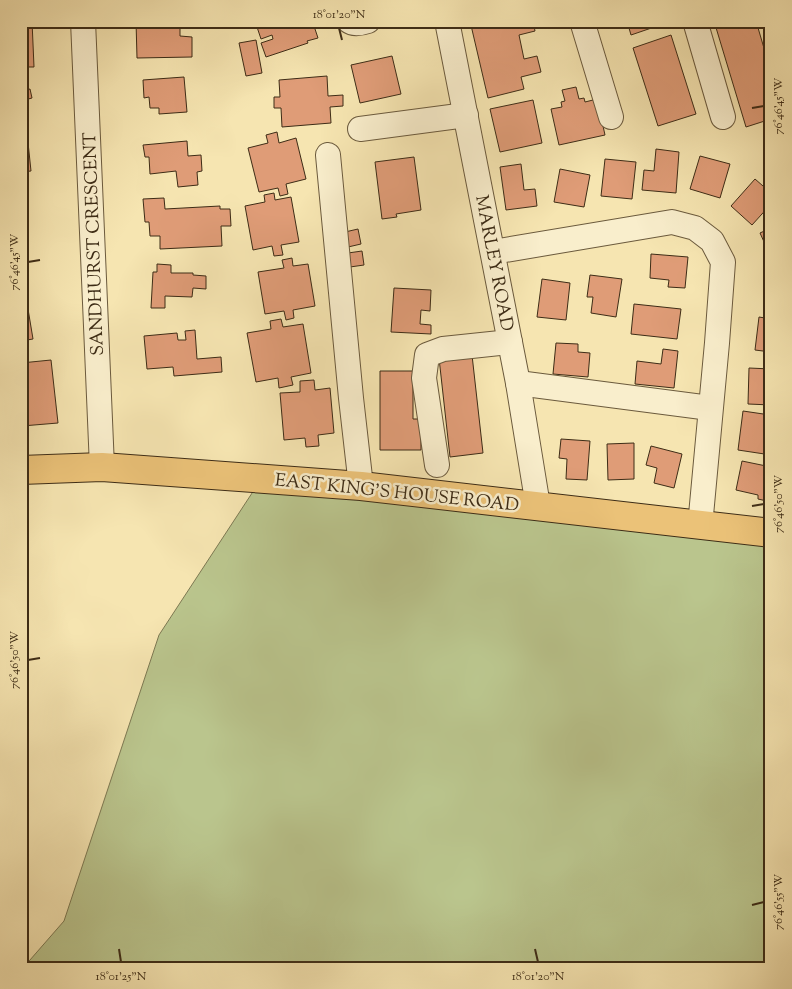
<svg xmlns="http://www.w3.org/2000/svg" width="792" height="989" viewBox="0 0 792 989" font-family="'Sorts Mill Goudy',serif">
  <style>
    .green { fill: #bac58d; stroke: #7c7852 }
    .building { fill: #df9c77; stroke: #3d2c16 }
    .lines { fill: none; stroke-linecap: round; stroke-linejoin: round }
    .minor-casing { stroke: #6b5a3d; stroke-width: 26 }
    .major-casing { stroke: #3d2c16; stroke-width: 30 }
    .minor { stroke: #f9eecc; stroke-width: 24 }
    .major { stroke: #ebc278; stroke-width: 28 }
    .ticks { fill: none; stroke: #3d2c16; stroke-width: 2 }
    .labels { text-anchor: middle; stroke-width: 5; stroke-linejoin: round; paint-order: stroke }
    .street-label { font-size: 18px; fill: #3d2c16; stroke: #f9eecc }
    .neatline { fill: none; stroke: #3d2c16; stroke-width: 2 }
    .ticks-label { font-size: 12px; text-anchor: middle; fill: #3d2c16 }
  </style>
  <rect width="100%" height="100%" fill="#f6e5b1"/>
  <filter id="stains"><feTurbulence type="fractalNoise" baseFrequency=".004" numOctaves="4"/><feColorMatrix values="0 0 0 0 .2 0 0 0 0 .09 0 0 0 0 .02 0 0 0 .5 -.17"/></filter>
  <radialGradient id="worn" r=".72"><stop offset=".6" stop-color="#630" stop-opacity="0"/><stop offset="1" stop-color="#630" stop-opacity=".3"/></radialGradient>
  <polygon class="green" points="256,487 771,541 771,968 23,968 64,921 159,635"/>
  <g class="building">
    <polygon points="21,21 32,21 34,67 21,67"/>
    <polygon points="136,21 180,21 180,36 192,37 192,57 137,58"/>
    <polygon points="266,21 311,21 301,25 302,27 313,23 318,38 307,41 308,43 266,57 261,43 273,39 272,35 261,39 256,24"/>
    <polygon points="470,21 533,21 535,31 519,35 524,59 537,56 541,72 521,77 524,89 488,98"/>
    <polygon points="627,21 665,21 666,23 631,35"/>
    <polygon points="714,21 756,21 771,72 771,119 746,127"/>
    <polygon points="761,21 771,21 771,45 769,46"/>
    <polygon points="671,35 696,114 658,126 633,48"/>
    <polygon points="256,40 262,73 246,76 239,43"/>
    <polygon points="392,56 401,94 360,103 351,65"/>
    <polygon points="327,76 328,96 343,95 343,106 330,107 331,123 282,127 281,108 274,108 274,97 280,97 279,80"/>
    <polygon points="184,77 187,112 159,114 159,108 150,108 149,97 144,98 143,80"/>
    <polygon points="576,87 579,99 584,98 585,102 597,99 605,135 559,145 551,109 562,107 561,102 565,101 562,90"/>
    <polygon points="30,89 32,98 21,101 21,91"/>
    <polygon points="533,100 542,143 500,152 490,109"/>
    <polygon points="277,132 279,143 296,138 306,179 286,184 288,194 280,196 278,188 259,192 248,148 268,143 266,135"/>
    <polygon points="27,133 31,171 21,172 21,134"/>
    <polygon points="187,141 188,156 201,155 202,171 197,172 198,185 178,187 176,171 150,174 149,157 145,157 143,145"/>
    <polygon points="656,149 679,152 676,193 642,190 644,170 654,171"/>
    <polygon points="700,156 730,164 720,198 690,189"/>
    <polygon points="414,157 421,210 396,214 397,217 382,219 375,162"/>
    <polygon points="605,159 636,162 632,199 601,196"/>
    <polygon points="521,164 524,190 535,189 537,206 506,210 500,167"/>
    <polygon points="560,169 590,175 584,207 554,202"/>
    <polygon points="755,179 771,193 771,204 752,225 731,206"/>
    <polygon points="274,193 275,200 291,197 299,242 281,245 283,255 274,256 272,246 253,250 245,206 265,202 264,195"/>
    <polygon points="164,198 165,209 220,206 220,209 230,209 231,226 221,226 222,246 160,249 160,236 150,236 149,222 145,222 143,199"/>
    <polygon points="771,228 771,255 770,255 760,233"/>
    <polygon points="358,229 361,244 348,247 345,232"/>
    <polygon points="362,251 364,265 350,267 348,253"/>
    <polygon points="651,254 688,257 685,288 668,287 669,280 650,278"/>
    <polygon points="292,258 293,266 308,264 315,306 293,310 294,318 286,320 284,311 265,314 258,272 284,268 282,260"/>
    <polygon points="157,264 171,265 171,273 193,273 193,275 206,276 206,289 193,288 192,297 165,296 165,308 151,308 153,272 157,272"/>
    <polygon points="769,271 771,272 771,305 764,304"/>
    <polygon points="590,275 622,279 616,317 591,313 593,297 587,297"/>
    <polygon points="542,279 570,283 566,320 537,317"/>
    <polygon points="394,288 431,290 430,311 421,310 420,324 431,325 431,334 391,332"/>
    <polygon points="27,303 33,339 21,341 21,304"/>
    <polygon points="634,304 681,309 677,339 631,334"/>
    <polygon points="759,317 771,319 771,352 755,350"/>
    <polygon points="281,319 283,327 303,324 311,373 291,377 293,385 279,388 278,378 256,382 247,333 271,329 270,321"/>
    <polygon points="195,330 197,359 221,357 222,372 174,376 173,367 147,369 144,336 177,333 178,340 186,340 185,331"/>
    <polygon points="556,343 578,344 578,352 590,353 588,377 553,374"/>
    <polygon points="663,349 678,351 674,388 635,384 637,361 661,364"/>
    <polygon points="472,355 483,453 450,457 439,358"/>
    <polygon points="51,360 58,423 22,426 21,363"/>
    <polygon points="749,368 771,369 771,405 748,404"/>
    <polygon points="380,371 413,371 413,419 421,419 421,450 380,450"/>
    <polygon points="314,380 315,390 330,388 334,433 318,435 319,446 306,447 305,438 284,440 280,393 300,392 300,381"/>
    <polygon points="743,411 770,415 769,427 771,427 771,455 738,450"/>
    <polygon points="561,439 590,441 587,480 566,479 567,459 559,458"/>
    <polygon points="634,443 634,479 608,480 607,444"/>
    <polygon points="651,446 682,454 674,488 654,483 657,468 646,465"/>
    <polygon points="742,461 771,467 771,502 758,499 758,495 736,490"/>
  </g>
  <g class="lines">
    <g class="minor-casing">
      <g id="minor">
        <polyline points="83,21 102,467"/>
        <path d="M349,21C354,25 362,23 368,21"/>
        <polyline points="447,21 518,383 538,506"/>
        <polyline points="582,21 611,117"/>
        <polyline points="695,21 723,117"/>
        <polyline points="360,129 466,115"/>
        <polyline points="328,155 351,398 361,486"/>
        <polyline points="493,252 672,222 695,228 712,241 723,262 717,343 700,526"/>
        <polyline points="518,383 710,408"/>
        <polyline points="437,465 424,378 427,355 443,349 510,342"/>
      </g>
    </g>
    <g class="major-casing">
      <polyline id="major" points="21,470 102,467 361,486 771,533"/>
    </g>
    <use href="#minor" class="minor"/>
    <use href="#major" class="major"/>
  </g>
  <path class="ticks" d="M339,28L342,40M752,108L764,106M28,262L40,260M752,506L764,504M28,660L40,658M752,905L764,902M119,949L121,962M535,949L538,962"/>
  <g class="labels">
    <g class="street-label">
      <text transform="translate(93 244) rotate(-92)" y="6">SANDHURST CRESCENT</text>
      <text transform="translate(495 263) rotate(79)" y="6">MARLEY ROAD</text>
      <text transform="translate(397 492) rotate(6)" y="6">EAST KING'S HOUSE ROAD</text>
    </g>
  </g>
  <rect width="792" height="989" fill="none" stroke="#f6e5b1" stroke-width="55"/>
  <rect x="28" y="28" width="736" height="934" class="neatline"/>
  <g class="ticks-label">
    <text x="339" y="18">18°01'20"N</text>
    <text transform="translate(778 106) rotate(-90)" y="4">76°46'45"W</text>
    <text transform="translate(14 262) rotate(-90)" y="4">76°46'45"W</text>
    <text transform="translate(778 504) rotate(-90)" y="4">76°46'50"W</text>
    <text transform="translate(14 660) rotate(-90)" y="4">76°46'50"W</text>
    <text transform="translate(778 902) rotate(-90)" y="4">76°46'55"W</text>
    <text x="121" y="980">18°01'25"N</text>
    <text x="538" y="980">18°01'20"N</text>
  </g>
  <rect width="100%" height="100%" filter="url(#stains)"/>
  <rect width="100%" height="100%" fill="url(#worn)"/>
</svg>
